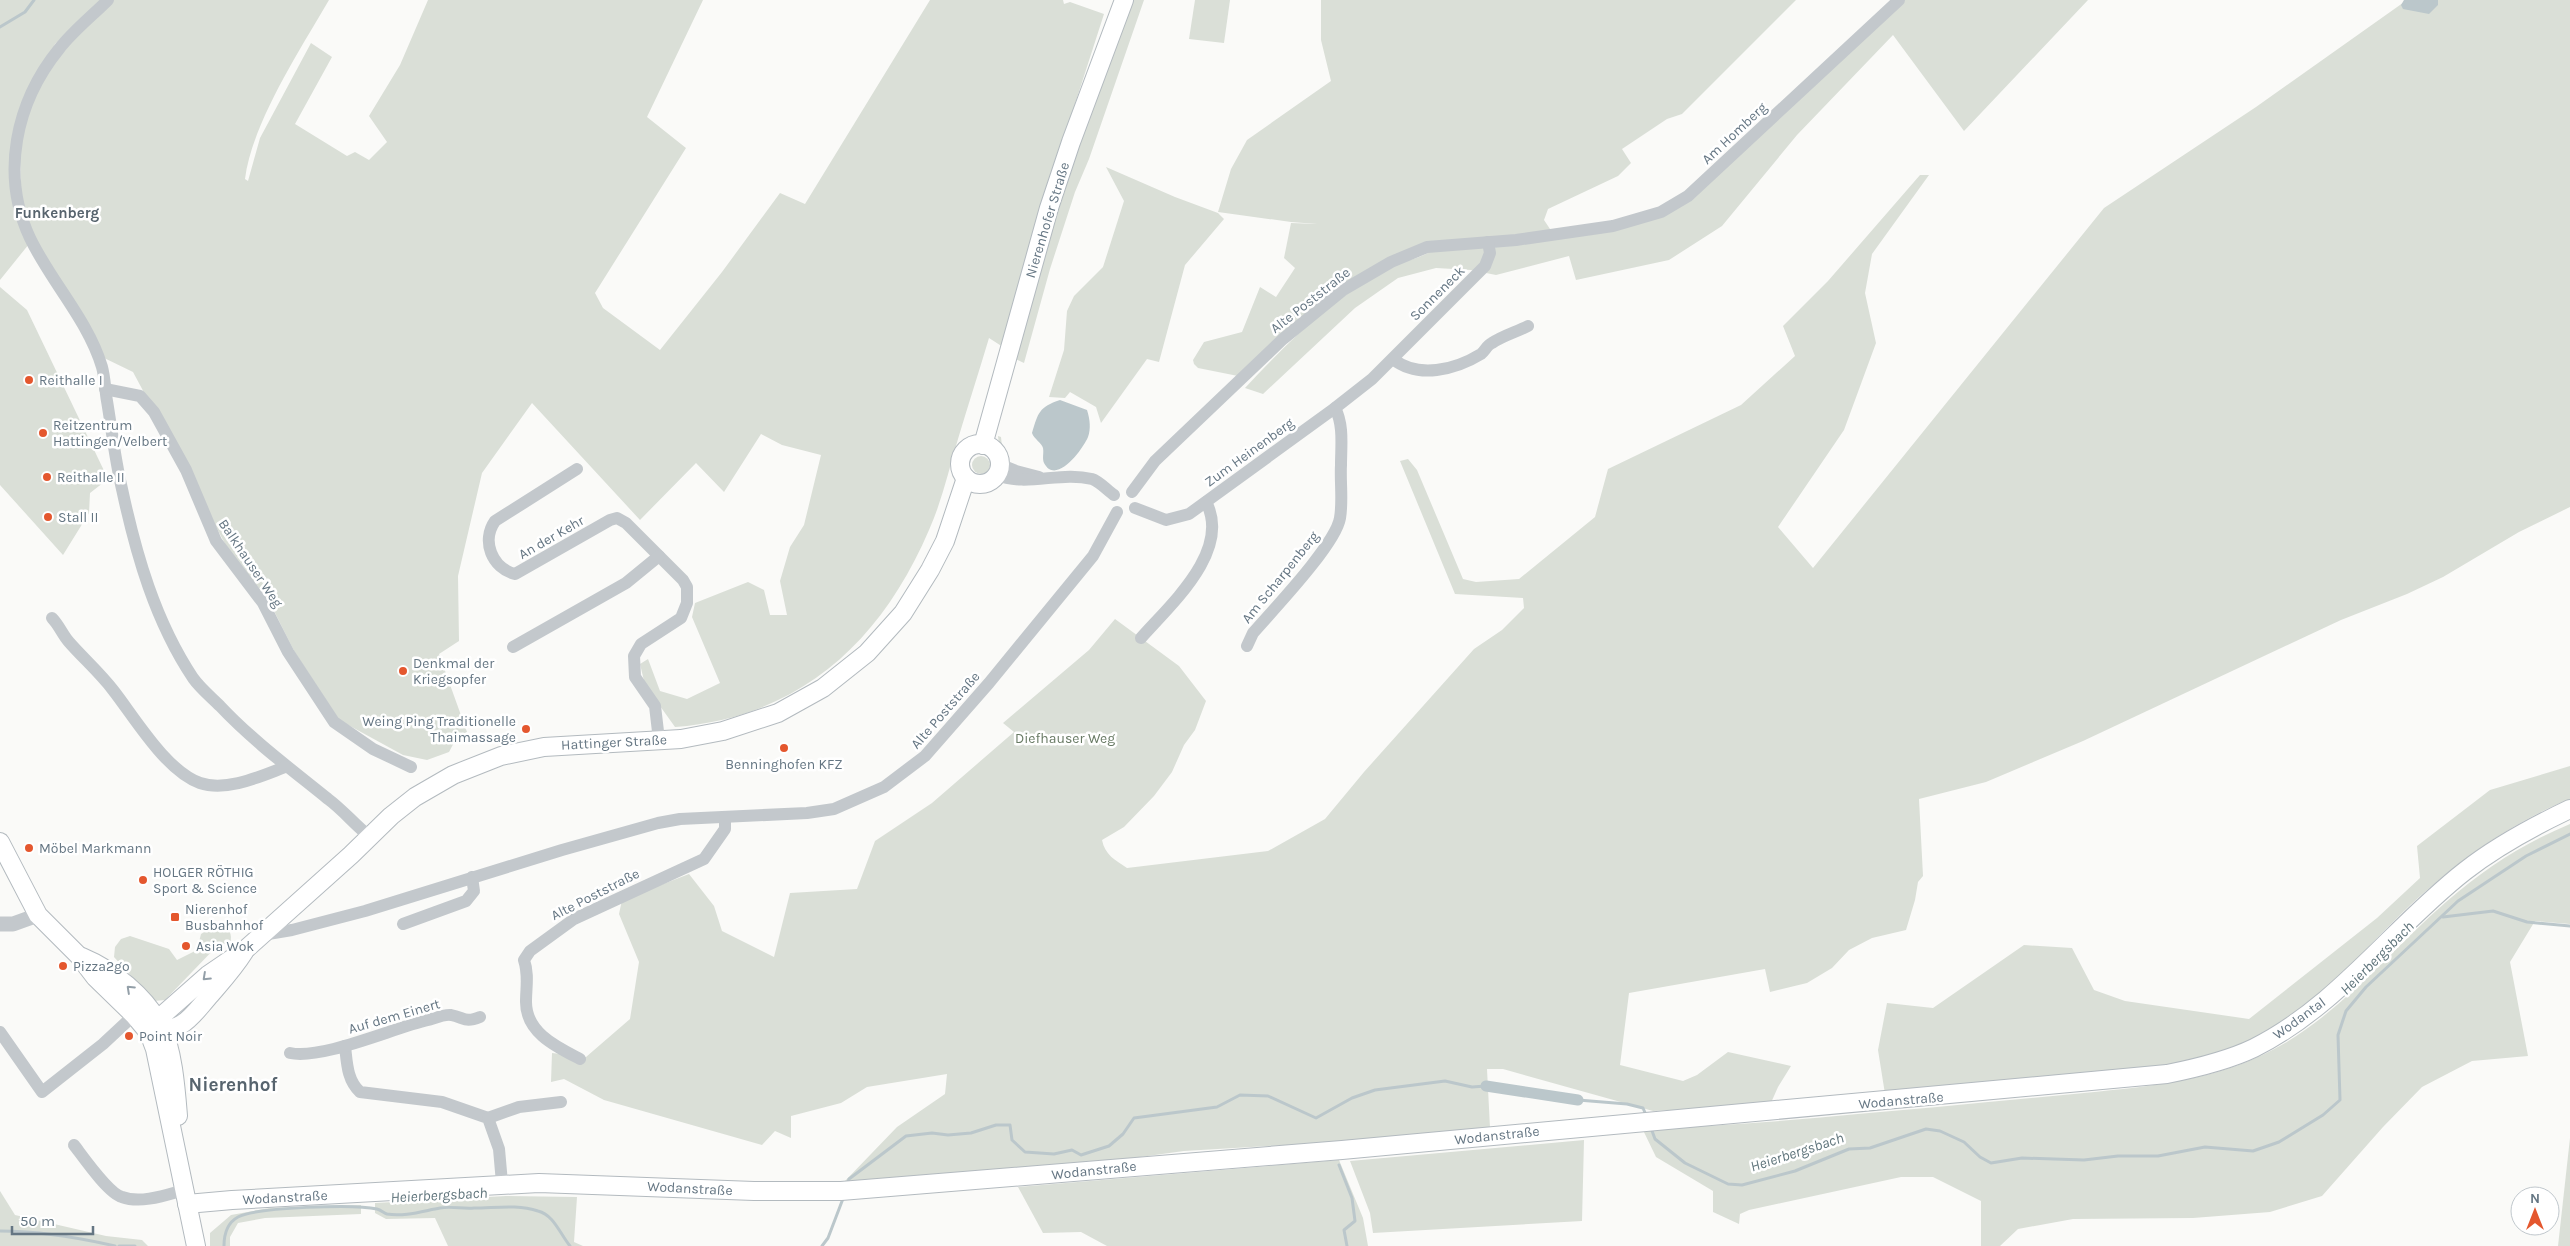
<svg xmlns="http://www.w3.org/2000/svg" width="2570" height="1246" viewBox="0 0 2570 1246" font-family="Karla,sans-serif">
  <style>
    .green { fill: #dadfd7 }
    .water { fill: #bbc7cb }
    .lines { fill: none; stroke-linecap: round; stroke-linejoin: round }
    .stream { stroke: #bbc7cb; stroke-width: 3 }
    .canal { stroke: #bbc7cb; stroke-width: 11 }
    .secondary-casing { stroke: #b3babf; stroke-width: 20 }
    .minor { stroke: #c3c8cc; stroke-width: 12 }
    .tertiary { stroke: #c3c8cc; stroke-width: 15 }
    .secondary { stroke: #fff; stroke-width: 18 }
    .oneway { stroke: #939fa8 }
    .poi-dot { fill: #e4572e; stroke: #fff; stroke-width: 2 }
    .labels { text-anchor: middle; stroke-width: 5; stroke-linejoin: round; paint-order: stroke }
    .street-label { font-size: 14px; fill: #657683; stroke: #fff }
    .poi-label { font-size: 14px; fill: #657683; stroke: #fff; text-anchor: start }
    .park-label { font-size: 14px; fill: #687a64; stroke: #fff }
    .neighbourhood-label { font-size: 15px; font-weight: bold; fill: #57646e; stroke: #fff }
    .water-label { font-size: 15px; font-style: italic; fill: #60757c; stroke: #fff }
    .district-label { font-size: 19px; font-weight: bold; fill: #57646e; stroke: #fff }
  </style>
  <rect width="100%" height="100%" fill="#fafaf8"/>
  <g class="green">
    <polygon points="0,0 102,0 55,44 9,160 29,244 0,280"/>
    <path d="M113,0H329C300,50 252,123 245,179L248,181L260,138L311,43L332,57L295,124L347,156L355,152L369,160L387,142L369,116L400,65L428,0H703L647,117L686,148L595,293L603,308L660,350L722,272L780,193L805,204L930,0H1063L1064,4L1070,2L1104,14L1065,135L1003,347L989,338C979,372 968,405 958,439C949,469 942,501 929,530C881,642 800,717 675,727L645,685L640,664L648,659L660,691L687,699L720,683L692,617L695,603L748,582L764,590L770,615H787L780,581L790,547L804,525L821,455L782,445L761,434L724,492L696,463L640,520L532,403L482,473L458,576L459,641L439,654L467,732L457,737L449,752L427,760L403,755L339,720L294,651L268,599L230,553L133,372L100,356L39,248L21,203L20,138L43,75L66,47Z"/>
    <polygon points="1131,0 1144,0 1089,159 1075,192 1050,269 1024,363 1013,358 1063,183"/>
    <polygon points="1195,0 1230,0 1224,43 1189,39"/>
    <path d="M1321,0H1796L1682,114L1667,119L1622,149L1631,163L1618,176L1548,209L1544,220L1552,232L1662,216L1904,0H2088L1964,131L1893,35L1797,135L1722,226L1669,260L1576,280L1569,256L1496,275L1471,270L1436,268L1398,278L1355,308L1263,394L1245,388C1288,342 1335,295 1392,267C1403,261 1417,259 1428,253L1389,257L1238,376L1198,368L1194,364L1193,360L1204,342L1242,332L1260,287L1276,297L1295,268L1284,258L1291,223L1317,224L1291,222L1218,212L1231,169L1247,140L1331,81L1321,40Z"/>
    <path d="M2407,0H2570V507L2519,532L2443,577L2407,594L2341,620L2083,741L1986,782L1919,799L1923,876L1918,882L1915,900L1906,930L1872,938L1849,950L1832,968L1807,983L1770,992L1765,969L1629,993L1620,1065L1683,1081L1697,1075L1728,1052L1791,1066L1778,1087L1770,1105L1653,1111L1503,1069H1487L1490,1128L1304,1144L1184,1151L1111,1161L1039,1168L845,1181L897,1127L945,1094L947,1074L867,1087L841,1103L791,1116V1138L775,1131L762,1145L604,1100L564,1079L551,1082L552,1053L586,1057L630,1019L639,962L619,914L622,900L689,874L714,906L722,931L774,957L790,893L857,889L875,841L932,803L1014,732L1003,723L1089,650L1115,619L1179,666L1206,701L1195,730L1184,745L1172,772L1154,796L1124,827L1102,840C1105,855 1115,860 1127,868L1268,851L1325,819L1364,772L1474,649L1502,630L1524,608L1523,598L1455,594L1400,461L1408,459L1417,470L1463,579L1476,582L1519,579L1595,517L1608,469L1741,405L1795,356L1783,326L1828,281L1920,175H1929L1872,254L1865,293L1876,343L1844,430L1778,527L1813,568L2104,208L2256,107Z"/>
    <polygon points="1106,167 1175,197 1218,213 1224,219 1185,265 1159,362 1147,359 1101,423 1096,407 1070,392 1065,398 1049,397 1064,350 1067,311 1074,296 1103,267 1124,201"/>
    <polygon points="0,287 27,310 108,479 90,493 89,513 63,555 0,485"/>
    <polygon points="998,436 1001,437 1002,447 1010,465 1000,452"/>
    <circle cx="981" cy="465" r="9"/>
    <path d="M2570,766V799C2509,823 2451,866 2403,912C2361,953 2325,996 2274,1029C2214,1067 2132,1069 2063,1076C2004,1082 1945,1088 1885,1094L1878,1050L1887,1003L1933,1008L2024,945L2072,948L2094,990L2125,1001L2249,1019L2377,918L2420,878L2417,846L2490,790Z"/>
    <path d="M2570,824V924L2535,921L2510,962L2528,1056L2472,1061L2422,1087L2383,1127L2322,1196L2270,1212L2193,1218L2073,1219L2018,1229L2000,1246H1981V1201L1933,1177H1901L1749,1210L1740,1214L1739,1224L1713,1212V1191L1656,1157L1642,1128C1741,1127 1839,1115 1937,1107C1986,1102 2035,1098 2084,1093C2154,1086 2223,1080 2285,1043C2347,1006 2392,949 2446,902C2484,869 2524,843 2570,824Z"/>
    <path d="M220,923C229,929 233,933 230,944H219L165,1000L154,1001L114,957L115,947L121,939L130,936L169,949L177,960L197,950L201,934Z"/>
    <polygon points="2570,1138 2570,1246 2558,1246"/>
    <polygon points="1584,1140 1582,1221 1373,1233 1370,1213 1350,1161"/>
    <polygon points="1339,1160 1363,1218 1368,1246 1107,1246 1081,1232 1043,1233 1018,1187"/>
    <polygon points="0,1191 15,1215 106,1236 142,1240 148,1246 0,1246"/>
    <polygon points="506,1196 577,1197 574,1242 583,1246 448,1246 435,1218 386,1219 375,1213 375,1203"/>
    <polygon points="361,1205 361,1214 265,1218 238,1223 230,1237 230,1246 210,1246 210,1233 231,1215 270,1208"/>
  </g>
  <g class="water">
    <polygon points="2404,0 2438,0 2438,5 2429,14 2403,9 2401,5"/>
    <path d="M1060,400L1087,410C1090,419 1091,429 1088,437C1083,449 1056,486 1044,463C1042,458 1044,453 1043,448C1042,443 1034,439 1032,433C1038,413 1039,407 1060,400Z"/>
  </g>
  <g class="lines">
    <g class="stream">
      <polyline points="0,27 25,12 34,0"/>
      <polyline points="2443,917 2493,911 2527,922 2570,926"/>
      <polyline points="1578,1100 1627,1104 1643,1108 1646,1115"/>
      <polyline points="1651,1128 1655,1139 1685,1163 1728,1184 1742,1185 1795,1171 1849,1149 1870,1148 1926,1129 1940,1131 1964,1142 1980,1157 1991,1163 2022,1158 2084,1160 2118,1156 2158,1156 2205,1147 2253,1151 2279,1142 2323,1115 2340,1100 2338,1035 2346,1011 2366,987 2458,901 2526,856 2570,834"/>
      <polyline points="1339,1165 1352,1198 1355,1221 1344,1230 1347,1246"/>
      <polyline points="847,1185 849,1179 906,1136 932,1133 948,1135 971,1133 996,1125 1010,1125 1012,1140 1025,1152 1054,1154 1072,1150 1081,1155 1109,1146 1123,1134 1134,1118 1217,1107 1240,1095 1268,1096 1316,1118 1352,1098 1375,1090 1445,1081 1472,1087 1486,1086"/>
      <path d="M0,1231C40,1231 76,1237 115,1246"/>
      <polyline points="119,1246 135,1246"/>
      <path d="M224,1246C224,1235 227,1223 238,1217C257,1207 355,1204 377,1209C381,1210 384,1213 387,1214C404,1217 423,1211 440,1208C451,1206 463,1209 474,1208C495,1208 517,1204 538,1211C554,1215 560,1234 570,1246"/>
      <polyline points="822,1246 828,1238 844,1196"/>
    </g>
    <polyline class="canal" points="1486,1086 1578,1100"/>
    <g class="secondary-casing">
      <g id="secondary">
        <circle cx="980" cy="464" r="20"/>
        <polyline points="983,445 1049,208 1071,142 1124,0"/>
        <polyline points="0,842 38,915 79,956 95,977 134,1015 149,1033 155,1049 196,1246"/>
        <path d="M82,957C113,970 145,996 161,1026C173,1049 176,1091 178,1116"/>
        <path d="M151,1027C183,1035 192,1015 211,994C223,980 234,968 244,952"/>
        <polyline points="154,1043 157,1020 208,975 246,949 351,855 391,816 415,797 453,775 501,756 544,747 681,739 723,731 778,713 823,688 867,653 903,613 930,570 945,541 966,478"/>
        <path d="M187,1204L232,1200L539,1183L754,1191H841L1342,1150L2167,1074C2197,1068 2227,1061 2254,1048C2338,1006 2393,927 2465,871C2497,846 2534,826 2570,809"/>
      </g>
    </g>
    <g class="minor">
      <path d="M108,0C92,16 73,31 59,49C16,102 0,174 30,238C51,282 88,320 102,367C105,378 105,390 107,401C112,431 115,460 122,489C136,554 155,621 193,678C200,688 211,697 220,706C253,741 291,769 328,799C343,810 354,824 369,836"/>
      <path d="M1393,359C1418,379 1455,370 1481,354C1485,351 1487,345 1492,343C1502,336 1516,332 1528,326"/>
      <polyline points="105,389 140,396 154,412 186,470 216,541 263,603 288,652 334,722 373,749 411,767"/>
      <polyline points="999,464 1016,471 1039,477"/>
      <path d="M577,469L495,521C481,541 492,568 515,574L610,520L617,518L626,523L683,580L687,587V603L681,618L641,644L634,656L635,677L655,706L659,740"/>
      <path d="M996,475C1028,487 1060,471 1092,479C1099,481 1107,490 1114,495"/>
      <polyline points="1132,492 1155,461 1283,339 1343,290 1391,262 1427,247 1516,240 1613,226 1661,212 1688,196 1899,0"/>
      <polyline points="1135,508 1166,520 1189,514 1335,408 1372,379 1485,266 1490,253 1488,242"/>
      <path d="M52,618C59,625 62,634 69,642C83,658 100,673 113,690C135,718 166,771 200,783C227,792 261,776 285,767"/>
      <path d="M1141,638C1170,605 1232,551 1206,502"/>
      <path d="M1247,646L1253,633C1273,610 1336,544 1340,518C1343,501 1340,482 1341,465C1341,446 1344,425 1335,408"/>
      <polyline points="513,647 626,583 659,556"/>
      <polyline points="403,924 466,901 474,891 472,877"/>
      <polyline points="262,935 292,930 365,911 562,850 658,823 680,819 807,813 834,809 884,787 925,756 989,683 1093,556 1117,512"/>
      <polyline points="0,1032 42,1092 103,1044 134,1015"/>
      <path d="M345,1046C347,1063 347,1080 360,1092L442,1102L488,1118L499,1149L502,1183"/>
      <path d="M290,1053C322,1060 393,1028 428,1020C435,1018 445,1014 451,1015C465,1018 465,1023 480,1017"/>
      <path d="M580,1059C557,1047 526,1033 526,1002C526,987 529,975 524,960L530,951L574,919L704,859L725,829V818"/>
      <polyline points="488,1118 519,1107 561,1102"/>
      <path d="M74,1145C84,1158 108,1193 122,1197C141,1204 166,1195 184,1190"/>
    </g>
    <polyline class="tertiary" points="0,924 13,924 38,915"/>
    <use href="#secondary" class="secondary"/>
  </g>
  <defs><path id="oneway-chevron" d="M-2-3.5L2.5 0L-2 3.5" fill="none" stroke-width="1.6" stroke-linecap="round" stroke-linejoin="round" transform="scale(1.25)"/></defs>
  <g class="oneway">
    <use href="#oneway-chevron" transform="translate(206 977) rotate(137)"/>
    <use href="#oneway-chevron" transform="translate(130 989) rotate(-137)"/>
  </g>
  <g class="poi-dot">
    <circle cx="29" cy="380" r="5"/>
    <circle cx="43" cy="433" r="5"/>
    <circle cx="47" cy="477" r="5"/>
    <circle cx="48" cy="517" r="5"/>
    <circle cx="403" cy="671" r="5"/>
    <circle cx="526" cy="729" r="5"/>
    <circle cx="784" cy="748" r="5"/>
    <circle cx="29" cy="848" r="5"/>
    <circle cx="143" cy="880" r="5"/>
    <rect x="170" y="912" width="10" height="10" rx="2.5"/>
    <circle cx="186" cy="946" r="5"/>
    <circle cx="63" cy="966" r="5"/>
    <circle cx="129" cy="1036" r="5"/>
  </g>
  <g class="labels">
    <g class="street-label">
      <text transform="translate(1734 133) rotate(-43)" y="5">Am Homberg</text>
      <text transform="translate(1047 220) rotate(-73)" y="5">Nierenhofer Straße</text>
      <text transform="translate(1437 293) rotate(-45)" y="5">Sonneneck</text>
      <text transform="translate(1310 300) rotate(-38)" y="5">Alte Poststraße</text>
      <text transform="translate(1249 452) rotate(-36)" y="5">Zum Heinenberg</text>
      <text transform="translate(551 537) rotate(-30)" y="5">An der Kehr</text>
      <text transform="translate(251 563) rotate(56)" y="5">Balkhauser Weg</text>
      <text transform="translate(1280 577) rotate(-51)" y="5">Am Scharpenberg</text>
      <text transform="translate(945 710) rotate(-49)" y="5">Alte Poststraße</text>
      <text transform="translate(614 742) rotate(-3)" y="5">Hattinger Straße</text>
      <text transform="translate(595 894) rotate(-27)" y="5">Alte Poststraße</text>
      <text transform="translate(394 1016) rotate(-16)" y="5">Auf dem Einert</text>
      <text transform="translate(2299 1018) rotate(-36)" y="5">Wodantal</text>
      <text transform="translate(1901 1100) rotate(-5)" y="5">Wodanstraße</text>
      <text transform="translate(1497 1135) rotate(-6)" y="5">Wodanstraße</text>
      <text transform="translate(1094 1170) rotate(-6)" y="5">Wodanstraße</text>
      <text transform="translate(690 1188) rotate(3)" y="5">Wodanstraße</text>
      <text transform="translate(285 1197) rotate(-3)" y="5">Wodanstraße</text>
    </g>
    <g class="poi-label">
      <text x="39" y="385">Reithalle I</text>
      <text x="53" y="430">Reitzentrum<tspan x="53" dy="16">Hattingen/Velbert</tspan></text>
      <text x="57" y="482">Reithalle II</text>
      <text x="58" y="522">Stall II</text>
      <text x="413" y="668">Denkmal der<tspan x="413" dy="16">Kriegsopfer</tspan></text>
      <text x="516" y="726" text-anchor="end">Weing Ping Traditionelle<tspan x="516" dy="16">Thaimassage</tspan></text>
      <text x="784" y="769" text-anchor="middle">Benninghofen KFZ</text>
      <text x="39" y="853">Möbel Markmann</text>
      <text x="153" y="877">HOLGER RÖTHIG<tspan x="153" dy="16">Sport &amp; Science</tspan></text>
      <text x="185" y="914">Nierenhof<tspan x="185" dy="16">Busbahnhof</tspan></text>
      <text x="196" y="951">Asia Wok</text>
      <text x="73" y="971">Pizza2go</text>
      <text x="139" y="1041">Point Noir</text>
    </g>
    <g class="park-label">
      <text x="1065" y="743">Diefhauser Weg</text>
    </g>
    <g class="neighbourhood-label">
      <text x="57" y="218">Funkenberg</text>
    </g>
    <g class="water-label">
      <text transform="translate(2377 958) rotate(-45)" y="5">Heierbergsbach</text>
      <text transform="translate(1797 1152) rotate(-18)" y="5">Heierbergsbach</text>
      <text transform="translate(439 1195) rotate(-3)" y="5">Heierbergsbach</text>
    </g>
    <g class="district-label">
      <text x="233" y="1091">Nierenhof</text>
    </g>
  </g>
  <g transform="translate(2535 1211)"><circle r="24" fill="#ffffff" stroke="#c1c8cd"/>
  <path d="M0-4L9 19L0 12L-9 19Z" fill="#e4572e"/>
  <text y="-8" font-size="14" font-weight="bold" text-anchor="middle" fill="#657683">N</text>
  </g>
  <path d="M12 1226v8h81v-8" fill="none" stroke="#657683" stroke-width="2.5"/>
  <text x="20" y="1226" font-size="15" fill="#657683" stroke="#ffffff" stroke-width="4" paint-order="stroke">50 m</text>
</svg>
